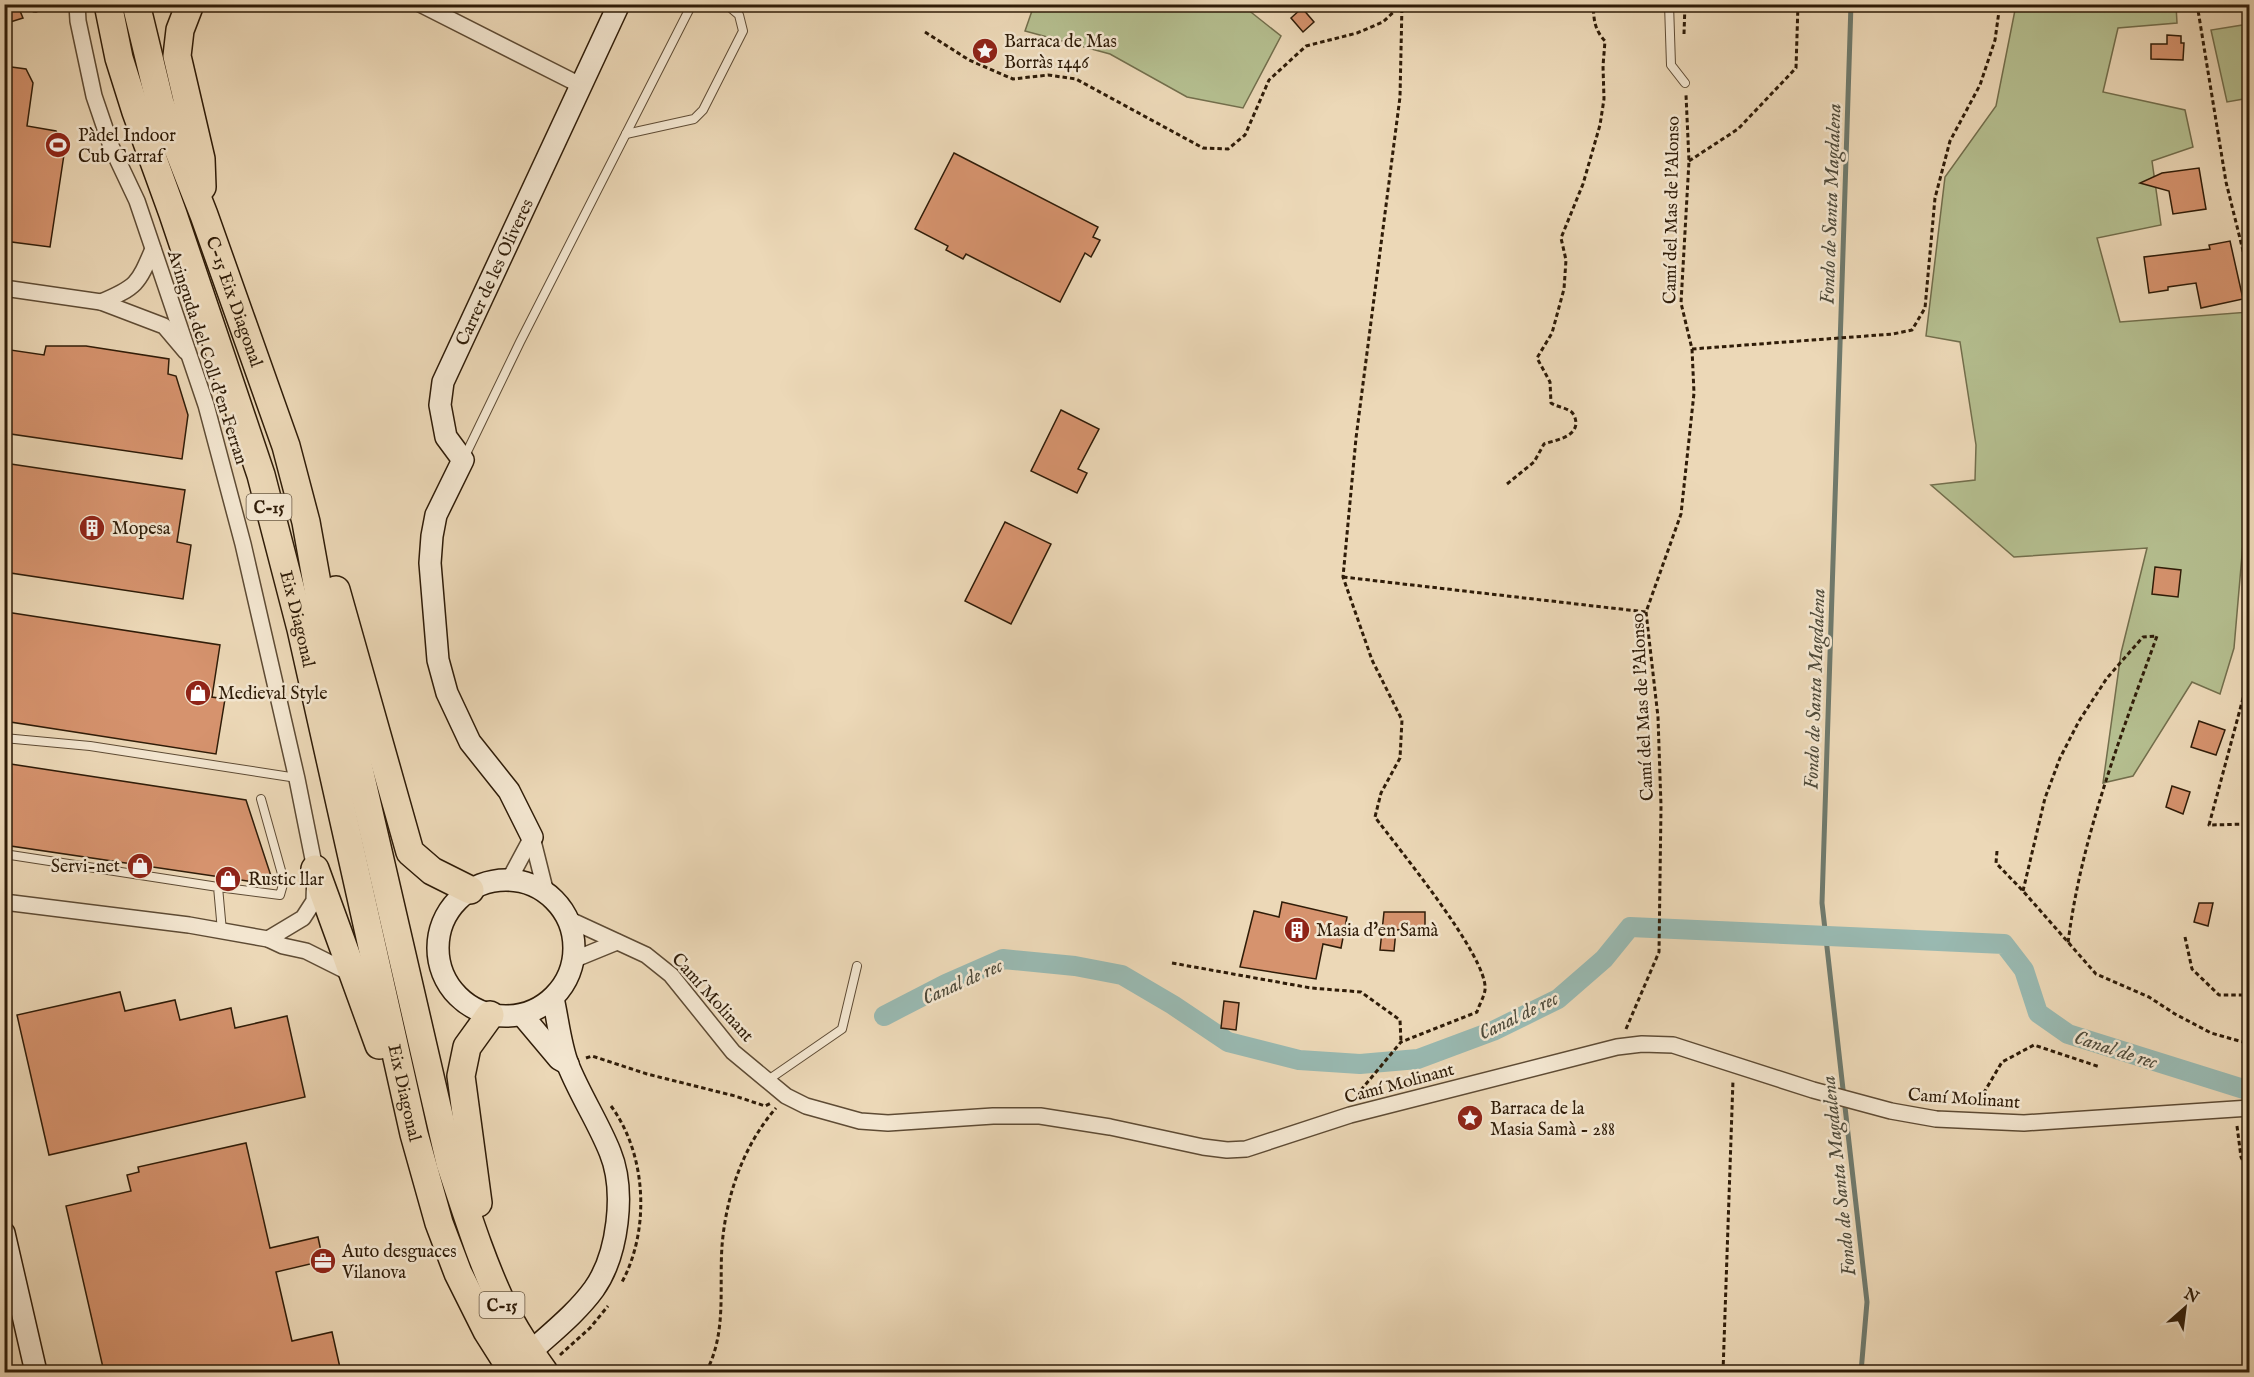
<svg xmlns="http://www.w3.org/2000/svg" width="2254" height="1377" viewBox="0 0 2254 1377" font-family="'IM FELL English',serif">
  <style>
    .green { fill: #b5bf90; stroke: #726e4c; stroke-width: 1.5 }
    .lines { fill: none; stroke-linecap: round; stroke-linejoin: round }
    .stream { stroke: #6f7a6d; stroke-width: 5 }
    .canal { stroke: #99b9b1; stroke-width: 20 }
    .building { fill: #d6936e; stroke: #2f1c08; stroke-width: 1.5 }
    .lane-casing { stroke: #5e4b34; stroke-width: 10 }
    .street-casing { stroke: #5e4b34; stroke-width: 18 }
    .secondary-casing { stroke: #2f1c08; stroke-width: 24 }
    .highway-casing { stroke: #2f1c08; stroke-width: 30 }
    .path { stroke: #2f1c08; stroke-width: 3; stroke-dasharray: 4.5 3; stroke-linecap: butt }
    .lane { stroke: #f3e6d0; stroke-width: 8 }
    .street { stroke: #f3e6d0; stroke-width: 15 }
    .secondary { stroke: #f3e6d0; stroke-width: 21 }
    .highway { stroke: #ecd8b7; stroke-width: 27 }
    .labels { text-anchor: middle; stroke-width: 5; stroke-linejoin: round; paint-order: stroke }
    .shield { fill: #f3e6d0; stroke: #6a5944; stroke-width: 1.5 }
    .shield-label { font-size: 16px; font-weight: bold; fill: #2f1c08 }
    .poi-label { font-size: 18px; fill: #2f1c08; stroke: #f3e6d0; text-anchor: start }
    .street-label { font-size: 18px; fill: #2f1c08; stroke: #f3e6d0 }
    .water-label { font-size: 20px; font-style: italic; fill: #4f4b3b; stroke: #f3e6d0 }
  </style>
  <rect width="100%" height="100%" fill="#ecd8b7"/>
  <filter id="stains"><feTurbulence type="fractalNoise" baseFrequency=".00333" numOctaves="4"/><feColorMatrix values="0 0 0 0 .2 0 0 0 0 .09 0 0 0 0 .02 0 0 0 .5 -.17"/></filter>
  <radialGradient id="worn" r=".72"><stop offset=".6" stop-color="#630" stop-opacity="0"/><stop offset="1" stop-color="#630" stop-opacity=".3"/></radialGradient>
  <g class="green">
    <polygon points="1242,5 1281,36 1243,108 1187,97 1110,54 1025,31 1034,5"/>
    <polygon points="2016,5 2176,5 2177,23 2118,28 2103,92 2185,110 2193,147 2152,161 2161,225 2097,238 2120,322 2249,312 2249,531 2244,532 2234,648 2220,694 2192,682 2133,776 2103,783 2121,653 2147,548 2014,557 1931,485 1975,480 1976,445 1960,342 1926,336 1945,177 1996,106"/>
    <polygon points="2249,24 2249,98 2227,102 2211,30"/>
  </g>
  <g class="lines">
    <polyline class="stream" points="1851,4 1822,903 1867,1302 1861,1372"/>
    <polyline class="canal" points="884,1016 946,984 1003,959 1075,966 1122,975 1173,1005 1228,1042 1299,1060 1360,1064 1418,1059 1493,1031 1558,999 1604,959 1630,927 2004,944 2024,970 2038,1013 2068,1034 2250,1091"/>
  </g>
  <g class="building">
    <polygon points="4,4 17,4 23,18 4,24"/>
    <polygon points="1302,8 1314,22 1303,32 1291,18"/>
    <polygon points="2167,35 2181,36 2181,43 2184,43 2183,60 2151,59 2151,44 2167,44"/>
    <polygon points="4,66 26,69 33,83 27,126 56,131 65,148 50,247 4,241"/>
    <polygon points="954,153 1098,227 1093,237 1100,240 1091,257 1085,253 1060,302 966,254 963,259 946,250 948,246 915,229"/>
    <polygon points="2199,168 2206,209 2173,214 2169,191 2140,183 2162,173"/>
    <polygon points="2230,241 2243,299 2201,308 2196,283 2168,287 2168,290 2149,293 2144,257 2210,249 2209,245"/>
    <polygon points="46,346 86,346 169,359 168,374 176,376 188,415 182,459 4,433 4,349 44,355"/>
    <polygon points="1061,410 1099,429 1078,469 1087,473 1077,493 1031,471"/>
    <polygon points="4,463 185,490 177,542 191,545 183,599 4,572"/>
    <polygon points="1005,522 1051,544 1011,624 965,601"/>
    <polygon points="2155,567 2181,570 2178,597 2152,594"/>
    <polygon points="6,612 220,645 212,697 225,699 216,754 4,721 4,693 8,667 4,667"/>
    <polygon points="2199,721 2225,730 2216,755 2191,747"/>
    <polygon points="4,763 246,800 274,885 4,845"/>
    <polygon points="2172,786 2190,792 2183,814 2166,807"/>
    <polygon points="1282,902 1347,917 1341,948 1323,944 1316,979 1240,967 1254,911 1279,917"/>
    <polygon points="2199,903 2213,903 2208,926 2194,922"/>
    <polygon points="1384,912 1425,912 1425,928 1396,930 1394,951 1380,950"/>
    <polygon points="120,992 125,1011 175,1000 180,1020 231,1008 235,1028 287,1016 305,1097 49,1155 17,1015"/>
    <polygon points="1224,1001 1239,1003 1236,1030 1221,1028"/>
    <polygon points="246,1143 270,1248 318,1237 323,1261 276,1272 292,1341 332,1332 341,1372 104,1372 66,1206 131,1191 127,1175 139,1172 138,1167"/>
  </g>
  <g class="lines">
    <g class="lane-casing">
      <g id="lane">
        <polyline points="33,4 35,8"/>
        <polyline points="1669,4 1671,65 1685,83"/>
        <polyline points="626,134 694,119 703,110 743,31 739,15 726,4"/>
        <polyline points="465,456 520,342 692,4"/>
        <polyline points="4,738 90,746 297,778"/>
        <polyline points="4,854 218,887 222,931"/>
        <polyline points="218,887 280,895 284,881 261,799"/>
        <polyline points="768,1080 842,1029 857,966"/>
      </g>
    </g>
    <g class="street-casing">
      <g id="street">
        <polyline points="77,4 78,21 94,96 111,146 137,201 206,405 243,544 297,779 315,869 314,901 303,918 268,939"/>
        <polyline points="420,4 582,86"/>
        <polyline points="4,288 101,302 164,326 186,352"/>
        <path d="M101,302C137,287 138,284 153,249"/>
        <polyline points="532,837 546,893"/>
        <polyline points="509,880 532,837"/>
        <polyline points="4,902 189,925 268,939 283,946 306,951 352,974"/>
        <polyline points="568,919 646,955 671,975 733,1052 786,1096 806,1106 860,1121 888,1123 993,1116 1040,1116 1110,1127 1203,1147 1227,1150 1246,1149 1350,1115 1617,1047 1642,1044 1673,1045 1813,1090 1891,1111 1936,1119 2024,1123 2250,1108"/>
        <polyline points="573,960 617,942"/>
      </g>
    </g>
    <g class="secondary-casing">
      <g id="secondary">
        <path id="s1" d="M532,837L509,791L470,742L447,693L438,660L430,563L432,536L436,515L463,460L446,437L440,405L443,382L619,4"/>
        <circle cx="506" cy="948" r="68"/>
        <polyline points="522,1015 559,1059 568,1064"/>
        <polyline points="4,1233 36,1372"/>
        <path d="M536,1347C556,1329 578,1311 594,1289C618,1255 626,1191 610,1152C598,1122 580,1095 568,1065C560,1044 558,1020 553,998"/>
      </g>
    </g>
    <g class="highway-casing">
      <g id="highway">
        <path id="s2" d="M108,4L119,58L136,112L173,214L261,475L301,629L414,1134L439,1223L458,1273L487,1331L513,1372"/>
        <path id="s3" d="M136,4L160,103L204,215L286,446L306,522L320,600L450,1163C466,1211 481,1260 503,1306C514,1330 529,1351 544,1372"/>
        <polyline points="190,4 180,30 177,56 201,159 202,187"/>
        <polyline points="336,590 410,852 432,871 470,890"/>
        <polyline points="315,869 379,1045"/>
        <polyline points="478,1203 461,1076 467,1047 490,1015"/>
      </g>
    </g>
    <g class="path">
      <polyline points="2197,4 2226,182 2250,279"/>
      <polyline points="925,32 969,60 1013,79 1048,75 1076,79 1203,148 1228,149 1245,135 1269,80 1306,46 1357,33 1383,22 1401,5"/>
      <polyline points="1684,34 1685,4"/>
      <polyline points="1689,161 1738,129 1796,68 1798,4"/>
      <polyline points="1692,349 1893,334 1912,330 1925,308 1935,198 1950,141 1980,85 1995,40 2000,4"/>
      <path d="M1507,484L1534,462L1544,444C1555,440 1574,438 1576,424C1576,419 1574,413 1570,411C1564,407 1557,407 1551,403L1550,382L1537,358L1552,333L1564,289L1566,260L1561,238L1583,184L1600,125L1604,99L1603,66L1605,41C1594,29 1594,20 1593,4"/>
      <polyline points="1343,577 1646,612"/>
      <polyline points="2249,676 2209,825 2250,824"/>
      <polyline points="1997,851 1996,863 2023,891 2096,974 2149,997 2175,1014 2211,1033 2250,1044"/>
      <path d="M2023,891L2045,798L2060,758L2079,721L2107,678L2143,637L2157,636C2121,735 2081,838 2068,943"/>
      <polyline points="2185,937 2192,969 2219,995 2250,995"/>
      <polyline points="1172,963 1311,988 1361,992 1400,1020 1401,1042"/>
      <polyline points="1626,1029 1659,952 1661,806 1658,717 1646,612 1681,514 1694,393 1692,349 1681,303 1689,161 1686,95"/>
      <polyline points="586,1058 592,1056 647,1074 735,1096 765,1106 771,1103"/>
      <path d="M1356,1096L1401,1042L1477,1012C1479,1005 1484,997 1485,990C1489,958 1397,847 1375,817L1381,793L1400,758L1402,720L1372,660L1343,577L1356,438L1400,97L1402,4"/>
      <path d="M611,1106C647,1155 650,1230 622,1282"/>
      <polyline points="1976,1106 2002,1062 2034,1045 2100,1067"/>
      <polyline points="2237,1126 2241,1157 2250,1176"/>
      <polyline points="560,1355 590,1328 608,1306"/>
      <path d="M706,1372C727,1333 719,1289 722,1246C726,1196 743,1146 776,1108"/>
      <polyline points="1723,1372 1733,1080"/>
    </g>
    <use href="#lane" class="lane"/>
    <use href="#street" class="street"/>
    <use href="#secondary" class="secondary"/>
    <use href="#highway" class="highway"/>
  </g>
  <defs>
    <g id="sight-disc" transform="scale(1.35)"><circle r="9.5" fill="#8f2418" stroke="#f3e6d0"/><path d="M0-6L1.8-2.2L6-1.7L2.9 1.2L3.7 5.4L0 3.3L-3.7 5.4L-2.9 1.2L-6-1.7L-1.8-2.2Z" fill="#fff"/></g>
    <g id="stadium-disc" transform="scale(1.35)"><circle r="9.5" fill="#8f2418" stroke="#f3e6d0"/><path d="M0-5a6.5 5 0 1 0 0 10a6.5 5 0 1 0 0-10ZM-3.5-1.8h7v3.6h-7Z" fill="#fff"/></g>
    <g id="building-disc" transform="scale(1.35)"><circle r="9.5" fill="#8f2418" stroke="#f3e6d0"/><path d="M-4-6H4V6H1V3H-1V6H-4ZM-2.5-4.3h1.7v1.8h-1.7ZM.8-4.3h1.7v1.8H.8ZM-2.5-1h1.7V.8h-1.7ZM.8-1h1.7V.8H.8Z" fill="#fff"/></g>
    <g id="shop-disc" transform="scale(1.35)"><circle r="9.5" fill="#8f2418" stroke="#f3e6d0"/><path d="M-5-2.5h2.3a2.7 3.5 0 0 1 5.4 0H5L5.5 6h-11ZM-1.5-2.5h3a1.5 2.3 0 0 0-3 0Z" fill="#fff"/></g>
    <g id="office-disc" transform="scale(1.35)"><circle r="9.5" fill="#8f2418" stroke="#f3e6d0"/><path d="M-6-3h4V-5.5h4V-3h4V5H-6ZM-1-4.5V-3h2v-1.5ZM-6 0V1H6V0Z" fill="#fff"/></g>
  </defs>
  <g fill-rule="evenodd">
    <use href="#sight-disc" x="985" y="51"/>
    <use href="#stadium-disc" x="58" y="145"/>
    <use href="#building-disc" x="92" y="528"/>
    <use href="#shop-disc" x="198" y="693"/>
    <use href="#shop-disc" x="140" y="866"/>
    <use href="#shop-disc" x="228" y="879"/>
    <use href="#building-disc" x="1297" y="930"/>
    <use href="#sight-disc" x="1470" y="1118"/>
    <use href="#office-disc" x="323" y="1261"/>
  </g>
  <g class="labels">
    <g class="shield">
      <rect x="246.5" y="494" width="45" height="26" rx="4.5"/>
      <rect x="479.5" y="1292" width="45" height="26" rx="4.5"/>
    </g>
    <g class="shield-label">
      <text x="269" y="513">C-15</text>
      <text x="502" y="1311">C-15</text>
    </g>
    <g class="poi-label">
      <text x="1004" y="47">Barraca de Mas<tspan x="1004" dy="21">Borràs 1446</tspan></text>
      <text x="78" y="141">Pàdel Indoor<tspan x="78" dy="21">Cub Garraf</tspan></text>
      <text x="112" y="534">Mopesa</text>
      <text x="218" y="699">Medieval Style</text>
      <text x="120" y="872" text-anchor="end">Servi-net</text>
      <text x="248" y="885">Rustic llar</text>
      <text x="1316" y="936">Masia d'en Samà</text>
      <text x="1490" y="1114">Barraca de la<tspan x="1490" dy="21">Masia Samà - 288</tspan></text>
      <text x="342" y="1257">Auto desguaces<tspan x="342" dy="21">Vilanova</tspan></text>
    </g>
    <g class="street-label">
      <text transform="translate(1671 210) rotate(-89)" y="6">Camí del Mas de l'Alonso</text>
      <text dy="6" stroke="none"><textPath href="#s1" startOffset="615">Carrer de les Oliveres</textPath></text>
      <text dy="6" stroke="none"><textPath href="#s3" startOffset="314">C-15 Eix Diagonal</textPath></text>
      <text transform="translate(208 357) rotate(72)" y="6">Avinguda del Coll d'en Ferran</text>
      <text dy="6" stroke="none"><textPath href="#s2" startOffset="644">Eix Diagonal</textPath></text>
      <text transform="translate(1642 707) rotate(-93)" y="6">Camí del Mas de l'Alonso</text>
      <text transform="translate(713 997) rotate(48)" y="6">Camí Molinant</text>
      <text transform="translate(1399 1083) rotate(-15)" y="6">Camí Molinant</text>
      <text dy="6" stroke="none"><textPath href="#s2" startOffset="1130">Eix Diagonal</textPath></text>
      <text transform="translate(1964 1098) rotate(4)" y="6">Camí Molinant</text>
    </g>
    <g class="water-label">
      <text transform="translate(1830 204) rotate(-88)" y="7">Fondo de Santa Magdalena</text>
      <text transform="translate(1814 689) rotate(-88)" y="7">Fondo de Santa Magdalena</text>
      <text transform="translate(962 981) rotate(-24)" y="7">Canal de rec</text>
      <text transform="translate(1518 1015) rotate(-26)" y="7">Canal de rec</text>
      <text transform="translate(2116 1049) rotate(18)" y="7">Canal de rec</text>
      <text transform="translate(1838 1176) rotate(-96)" y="7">Fondo de Santa Magdalena</text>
    </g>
  </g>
  <rect width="2254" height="1377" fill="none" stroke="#ecd8b7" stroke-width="24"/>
  <rect x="6" y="6" width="2242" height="1365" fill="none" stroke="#2f1c08" stroke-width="3"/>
  <rect x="12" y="12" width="2230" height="1353" fill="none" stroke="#2f1c08" stroke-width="1.5"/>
  <g transform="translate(2185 1308) rotate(28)" stroke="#f3e6d0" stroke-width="4.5" paint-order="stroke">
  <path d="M0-4.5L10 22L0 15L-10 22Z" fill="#2f1c08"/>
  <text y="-9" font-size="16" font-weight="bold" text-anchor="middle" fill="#2f1c08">N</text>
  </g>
  <rect width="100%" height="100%" filter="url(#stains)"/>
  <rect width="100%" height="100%" fill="url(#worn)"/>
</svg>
